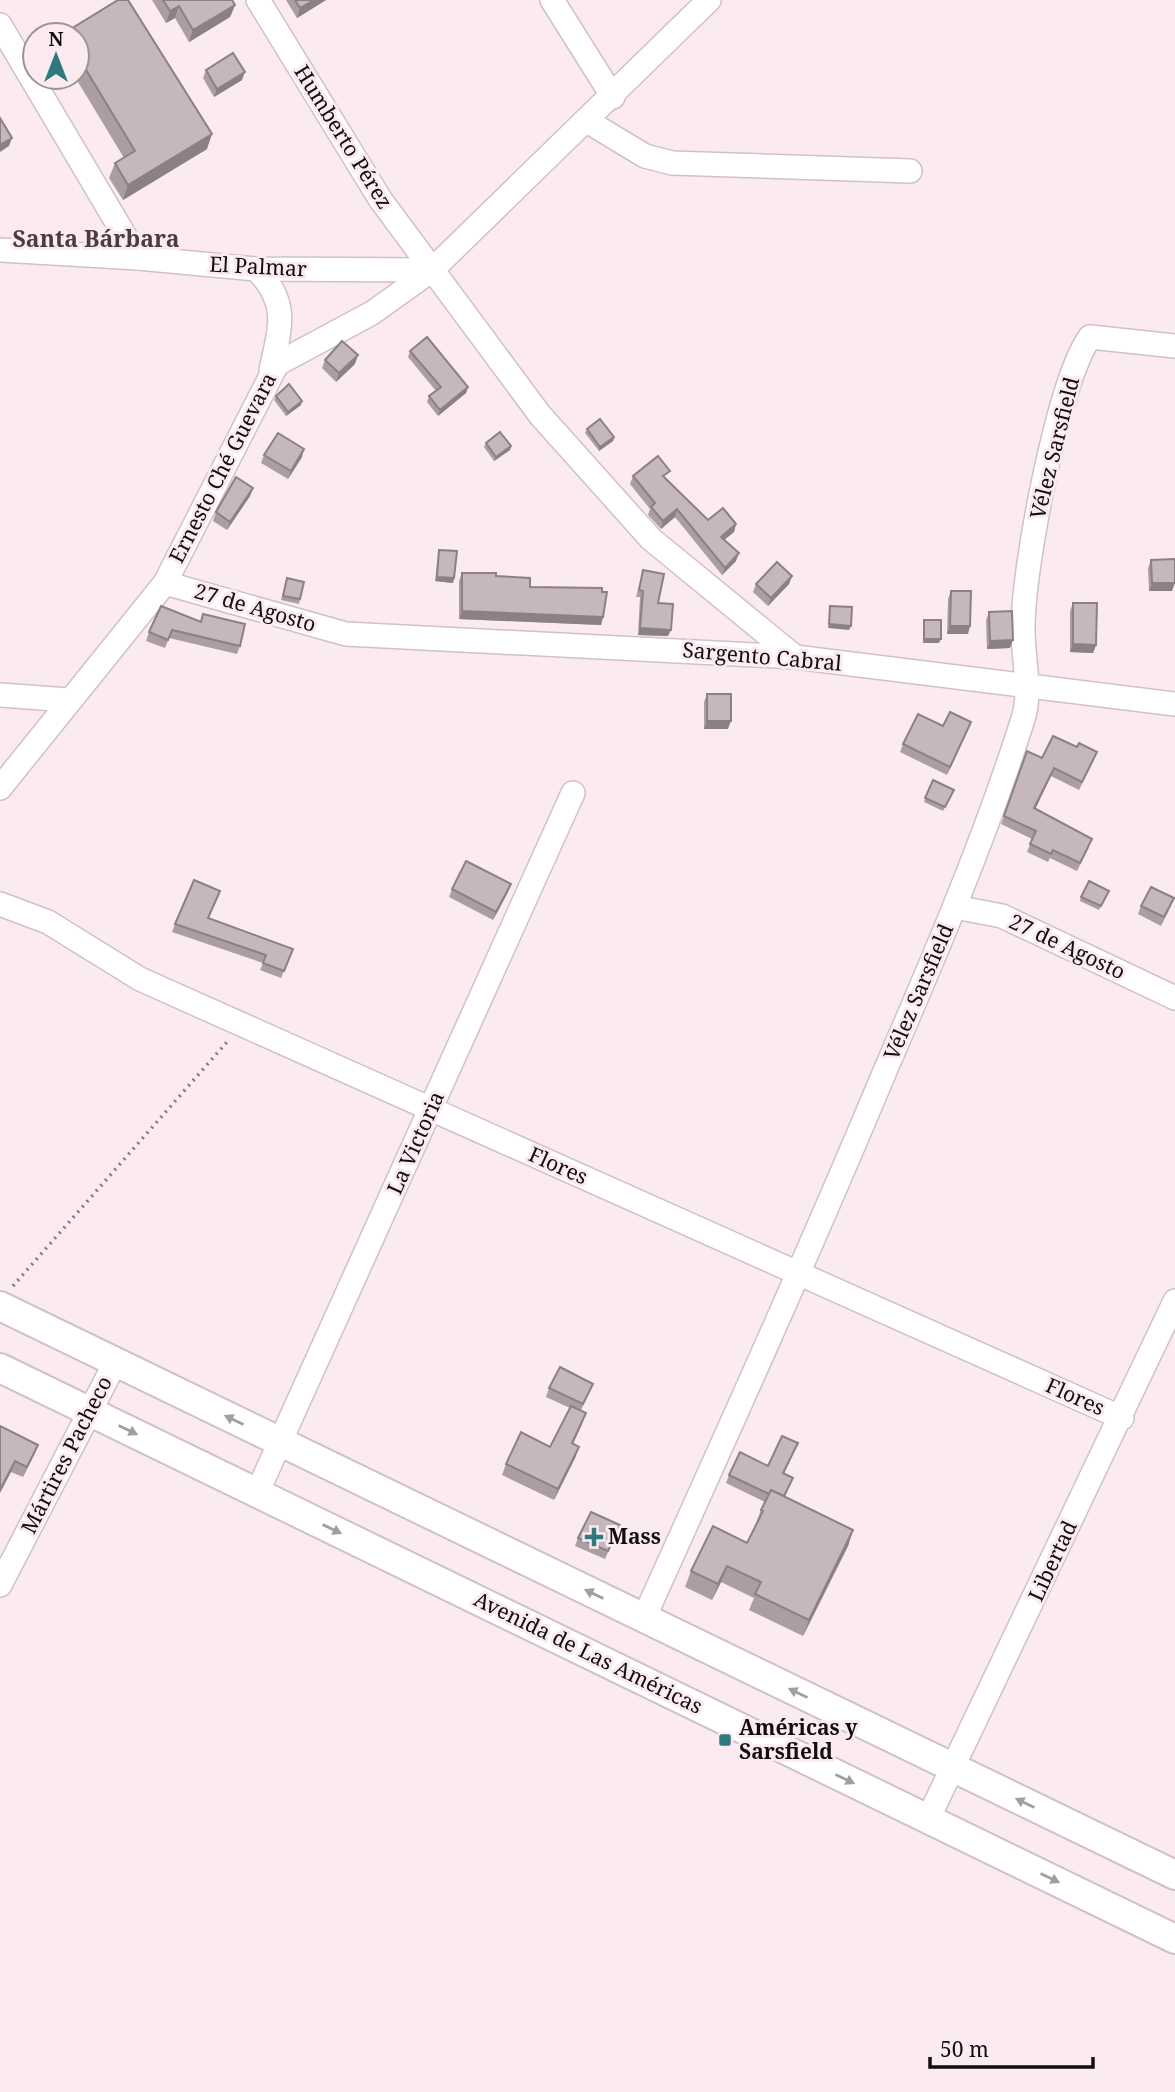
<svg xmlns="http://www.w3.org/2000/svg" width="1175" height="2092" viewBox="0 0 1175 2092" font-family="'Noto Serif',serif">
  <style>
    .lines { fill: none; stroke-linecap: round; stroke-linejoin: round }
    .minor-casing { stroke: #d1c1c7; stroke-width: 26 }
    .major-casing { stroke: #d1c1c7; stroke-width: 32 }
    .path { stroke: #847a7d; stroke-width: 3.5; stroke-dasharray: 2 5; stroke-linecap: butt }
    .minor { stroke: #fff; stroke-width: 23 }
    .major { stroke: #fff; stroke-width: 28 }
    .wall { fill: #aa9da3 }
    .shaded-wall { fill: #8b8084 }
    .building { fill: #c6b7bd; stroke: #8b8084; stroke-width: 2 }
    .oneway { fill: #a09e9f }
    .poi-dot { fill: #30797f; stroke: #fbebf1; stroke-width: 2.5 }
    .labels { text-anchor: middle; stroke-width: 6; stroke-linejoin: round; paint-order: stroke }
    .street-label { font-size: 21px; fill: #120d0f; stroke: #fbebf1 }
    .poi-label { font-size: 21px; font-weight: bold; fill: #120d0f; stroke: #fbebf1; text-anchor: start }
    .neighbourhood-label { font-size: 23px; font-weight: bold; fill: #493d42; stroke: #fbebf1 }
  </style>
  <rect width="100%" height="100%" fill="#fbebf1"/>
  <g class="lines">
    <g class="minor-casing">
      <g id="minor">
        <polyline points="258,0 380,199 540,415 651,539 795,657"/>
        <polyline points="552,0 613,97"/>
        <polyline points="0,25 138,258"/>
        <polyline points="587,121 645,156 672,163 910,171"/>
        <polyline points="0,250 138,258 256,269 432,270"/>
        <path d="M256,269C290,303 280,328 271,370"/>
        <polyline points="165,583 346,634 795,657 1175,704"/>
        <polyline points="0,695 69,700"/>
        <polyline points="0,788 165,583 277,364 372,313 432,270 709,0"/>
        <polyline points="0,904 48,922 140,979 1122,1418"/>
        <polyline points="955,907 1002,916 1175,998"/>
        <polyline points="257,1493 573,793"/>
        <polyline points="0,1585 115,1363"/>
        <path d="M644,1618C726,1436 808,1255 885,1071C935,955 985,839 1023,719C1032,691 1023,659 1023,630C1022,573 1058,381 1090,337L1175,346"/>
        <polyline points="928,1819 1175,1301"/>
      </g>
    </g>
    <g class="major-casing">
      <g id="major">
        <polyline points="0,1306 1175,1875"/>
        <polyline points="0,1368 1175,1939"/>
      </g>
    </g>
    <polyline class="path" points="13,1286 227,1042"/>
    <use href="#minor" class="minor"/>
    <use href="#major" class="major"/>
  </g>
  <g class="wall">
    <polygon points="152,0 232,0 235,5 230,17 189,42 175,18 166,23"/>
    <polygon points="286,0 326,0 297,18"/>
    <polygon points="77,35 207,149 123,200 109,178 115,163 124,158 75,77 77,77"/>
    <polygon points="206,70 242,80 214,97 203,78"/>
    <polygon points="410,351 468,387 466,393 438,416 427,402 429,396 436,391 408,357"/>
    <polygon points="325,360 355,364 336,382 322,368"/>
    <polygon points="276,396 301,405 286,416 274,400"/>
    <polygon points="587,429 614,437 613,441 599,451 585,433"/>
    <polygon points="486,443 511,446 510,450 494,461 484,447"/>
    <polygon points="264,455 302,457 288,479 261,463"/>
    <polygon points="633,476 667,479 666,479 708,520 736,524 734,532 724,540 736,561 722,575 675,517 661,529 648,515 650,509 630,484"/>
    <polygon points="253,488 250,496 227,530 213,521 216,512"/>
    <polygon points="439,550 454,578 453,583 435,581 438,554"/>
    <polygon points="1151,560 1172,591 1149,591 1148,568"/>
    <polygon points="643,570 658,603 668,636 638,635 640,597 636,597"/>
    <polygon points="462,573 496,576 530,587 603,617 601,625 459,619 459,581"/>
    <polygon points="792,576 789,584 768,606 753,592 756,584"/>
    <polygon points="287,578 300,599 299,604 281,600"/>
    <polygon points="951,591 968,634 947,634 948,599"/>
    <polygon points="1073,603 1096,645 1093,653 1070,652 1070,611"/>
    <polygon points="989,612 1010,648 987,649 986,620"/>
    <polygon points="203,614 240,646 237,654 169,638 165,648 146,641 149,632 200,622"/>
    <polygon points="924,620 939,643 923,643 923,624"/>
    <polygon points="707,694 728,729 704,729 704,702"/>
    <polygon points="943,726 968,730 947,775 900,752 903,744"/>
    <polygon points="1077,747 1094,760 1079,790 1051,776 1035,808 1089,847 1077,871 1050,858 1048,862 1027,852 1032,839 1001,824 1027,751 1042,758"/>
    <polygon points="933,780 952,794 943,811 924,802"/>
    <polygon points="452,889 508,892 493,920 449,897"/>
    <polygon points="1107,895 1099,910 1080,901 1081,897"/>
    <polygon points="1141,906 1171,906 1161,926 1138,914"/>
    <polygon points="209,918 293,949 281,978 260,970 263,963 172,932 175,924"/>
    <polygon points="593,1384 581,1410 582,1424 573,1444 579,1447 575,1458 554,1500 502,1475 506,1464 550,1447 570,1408 546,1397 549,1388"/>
    <polygon points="0,1426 38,1445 23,1477 11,1472"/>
    <polygon points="798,1443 784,1474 793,1478 785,1497 853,1530 848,1546 803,1636 749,1610 754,1598 721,1582 712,1600 685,1587 691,1571 747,1543 756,1526 755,1526 761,1510 765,1502 726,1483 729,1475 768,1466"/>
    <polygon points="620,1525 605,1559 575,1546 578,1538"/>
  </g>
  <g class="shaded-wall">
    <polygon points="314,0 326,0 297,18 300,8"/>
    <polygon points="235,5 230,17 189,42 193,30"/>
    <polygon points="179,6 175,18 166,23 170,11"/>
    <polygon points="245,72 242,80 214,97 217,89"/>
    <polygon points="212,134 207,149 123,200 128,185"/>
    <polygon points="12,138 9,146 0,152 0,145"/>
    <polygon points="358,355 355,364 336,382 339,373"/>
    <polygon points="468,387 466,393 438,416 440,410"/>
    <polygon points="302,401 301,405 286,416 288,412"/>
    <polygon points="614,437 613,441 599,451 600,447"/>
    <polygon points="511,446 510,450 494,461 496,457"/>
    <polygon points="304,449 302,457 288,479 291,471"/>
    <polygon points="253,488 250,496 227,530 230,522"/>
    <polygon points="677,509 675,517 661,529 663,521"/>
    <polygon points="736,524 734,532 719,544 721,537"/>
    <polygon points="739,553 736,561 722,575 725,568"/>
    <polygon points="792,576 789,584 768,606 771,598"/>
    <polygon points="437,577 454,578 453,583 435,581"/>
    <polygon points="1152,583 1175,583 1172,591 1149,591"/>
    <polygon points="462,611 603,617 601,625 459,619"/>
    <polygon points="829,624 851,626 849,630 828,628"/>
    <polygon points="950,626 970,626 968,634 947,634"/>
    <polygon points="640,628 671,630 668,636 638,635"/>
    <polygon points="924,639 941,639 939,643 923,643"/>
    <polygon points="1013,640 1010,648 987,649 990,641"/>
    <polygon points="1073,644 1096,645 1093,653 1070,652"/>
    <polygon points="707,721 731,721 728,729 704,729"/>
    <polygon points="971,722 968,730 947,775 950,767"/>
    <polygon points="1054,768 1051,776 1032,816 1034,808"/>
    <polygon points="511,884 508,892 493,920 496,912"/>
    <polygon points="586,1413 582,1424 568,1454 572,1443"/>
    <polygon points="38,1445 34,1455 23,1477 27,1467"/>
    <polygon points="579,1447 575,1458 554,1500 558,1489"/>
    <polygon points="15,1461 11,1472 0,1493 0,1490"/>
    <polygon points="853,1530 848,1546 803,1636 809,1620"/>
    <polygon points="727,1566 721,1582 712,1600 718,1584"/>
  </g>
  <g class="building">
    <polygon points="118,0 128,0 212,134 128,185 115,163 135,151 80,60 77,62 77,35 61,35"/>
    <polygon points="163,0 232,0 235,5 193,30 179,6 170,11"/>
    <polygon points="295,0 314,0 300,8"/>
    <polygon points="233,53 245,72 217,89 206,70"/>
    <polygon points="0,118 12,138 0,145"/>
    <polygon points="427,337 468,387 440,410 429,396 441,387 410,351"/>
    <polygon points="342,341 358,355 339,373 325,360"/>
    <polygon points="289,384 302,401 288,412 276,396"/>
    <polygon points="600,419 614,437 600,447 587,429"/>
    <polygon points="500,432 511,446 496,457 486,443"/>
    <polygon points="278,433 304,449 291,471 264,455"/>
    <polygon points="658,456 670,471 663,476 708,520 723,508 736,524 721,537 739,553 725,568 677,509 663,521 651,507 655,503 633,476"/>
    <polygon points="236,477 253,488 230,522 216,512"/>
    <polygon points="439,550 457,551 454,578 437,577"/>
    <polygon points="1175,559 1175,583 1152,583 1151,560"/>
    <polygon points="777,562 792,576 771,598 756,584"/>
    <polygon points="643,570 664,574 658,603 673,604 671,630 640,628 643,591 639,590"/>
    <polygon points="462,573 496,573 496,576 530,578 530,587 602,588 602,592 607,592 603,617 462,611"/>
    <polygon points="287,578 304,582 300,599 283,596"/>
    <polygon points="951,591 971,591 970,626 950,626"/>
    <polygon points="1073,603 1097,603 1096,645 1073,644"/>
    <polygon points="161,606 201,622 203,614 245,624 240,646 172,630 168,640 149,632"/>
    <polygon points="830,606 852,607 851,626 829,624"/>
    <polygon points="1012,611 1013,640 990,641 989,612"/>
    <rect x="924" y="620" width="17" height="19"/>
    <rect x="707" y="694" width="24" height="27"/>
    <polygon points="950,712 971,722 950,767 903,744 918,714 943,726"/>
    <polygon points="1053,736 1077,747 1079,743 1097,752 1082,782 1054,768 1034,808 1092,839 1080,863 1053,850 1051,854 1030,844 1036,831 1004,816 1027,751 1042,758"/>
    <polygon points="933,780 954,790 945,807 925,798"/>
    <polygon points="466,861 511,884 496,912 452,889"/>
    <polygon points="194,880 220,891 208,918 293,949 284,971 263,963 266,955 175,924"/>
    <polygon points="1089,881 1109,891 1101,906 1081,897"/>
    <polygon points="1151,887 1174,898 1164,917 1141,906"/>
    <polygon points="560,1367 593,1384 583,1404 549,1388"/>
    <polygon points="571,1406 586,1413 572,1443 579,1447 558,1489 506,1464 521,1432 550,1447"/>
    <polygon points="0,1426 38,1445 27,1467 15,1461 0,1490"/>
    <polygon points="782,1436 798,1443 783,1473 793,1478 784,1496 771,1490 769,1494 729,1475 740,1452 768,1466"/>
    <polygon points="771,1490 853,1530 809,1620 755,1594 761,1582 727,1566 718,1584 691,1571 713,1526 747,1543 763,1511 761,1510"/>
    <polygon points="591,1512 620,1525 608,1551 578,1538"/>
  </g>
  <defs><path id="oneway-solid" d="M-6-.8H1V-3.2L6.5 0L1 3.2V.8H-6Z" transform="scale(1.75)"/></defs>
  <g class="oneway">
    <use href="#oneway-solid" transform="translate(234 1420) rotate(-154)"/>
    <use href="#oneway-solid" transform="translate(128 1430) rotate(26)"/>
    <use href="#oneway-solid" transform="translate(332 1529) rotate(26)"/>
    <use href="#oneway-solid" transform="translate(594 1594) rotate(-154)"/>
    <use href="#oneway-solid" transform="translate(798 1693) rotate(-154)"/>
    <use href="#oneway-solid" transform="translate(845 1779) rotate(26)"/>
    <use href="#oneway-solid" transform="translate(1025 1803) rotate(-154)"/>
    <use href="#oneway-solid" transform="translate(1050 1878) rotate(26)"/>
  </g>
  <g class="poi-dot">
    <path d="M590.5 1526.5h7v7h7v7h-7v7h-7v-7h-7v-7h7z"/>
    <rect x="718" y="1733" width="14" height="14" rx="3.5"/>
  </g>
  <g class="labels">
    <g class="street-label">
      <text transform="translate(343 137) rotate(58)" y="7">Humberto Pérez</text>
      <text transform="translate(258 267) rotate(3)" y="7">El Palmar</text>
      <text transform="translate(1055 448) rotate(-76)" y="7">Vélez Sarsfield</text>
      <text transform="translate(223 468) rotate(-63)" y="7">Ernesto Ché Guevara</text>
      <text transform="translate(255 608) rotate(16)" y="7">27 de Agosto</text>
      <text transform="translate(762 657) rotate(5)" y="7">Sargento Cabral</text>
      <text transform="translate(1067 947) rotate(25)" y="7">27 de Agosto</text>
      <text transform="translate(919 992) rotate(-67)" y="7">Vélez Sarsfield</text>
      <text transform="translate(416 1143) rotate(-66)" y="7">La Victoria</text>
      <text transform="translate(558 1166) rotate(24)" y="7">Flores</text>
      <text transform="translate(1075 1397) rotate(24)" y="7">Flores</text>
      <text transform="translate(67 1455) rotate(-63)" y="7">Mártires Pacheco</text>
      <text transform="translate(1053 1561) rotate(-65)" y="7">Libertad</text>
      <text transform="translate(588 1653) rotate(26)" y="7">Avenida de Las Américas</text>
    </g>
    <g class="poi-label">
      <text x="608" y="1544">Mass</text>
      <text x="739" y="1735">Américas y<tspan x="739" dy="24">Sarsfield</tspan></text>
    </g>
    <g class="neighbourhood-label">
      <text x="96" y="247">Santa Bárbara</text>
    </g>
  </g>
  <g transform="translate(56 56)"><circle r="33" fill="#fbebf1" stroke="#9e9297" stroke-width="2"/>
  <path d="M0-5L12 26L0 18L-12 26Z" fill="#30797f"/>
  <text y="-10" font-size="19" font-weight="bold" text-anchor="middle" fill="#120d0f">N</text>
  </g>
  <path d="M930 2057v10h163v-10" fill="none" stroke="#120d0f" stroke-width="3.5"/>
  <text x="940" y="2057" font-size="21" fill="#120d0f" stroke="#fbebf1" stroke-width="5" paint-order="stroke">50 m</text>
</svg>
